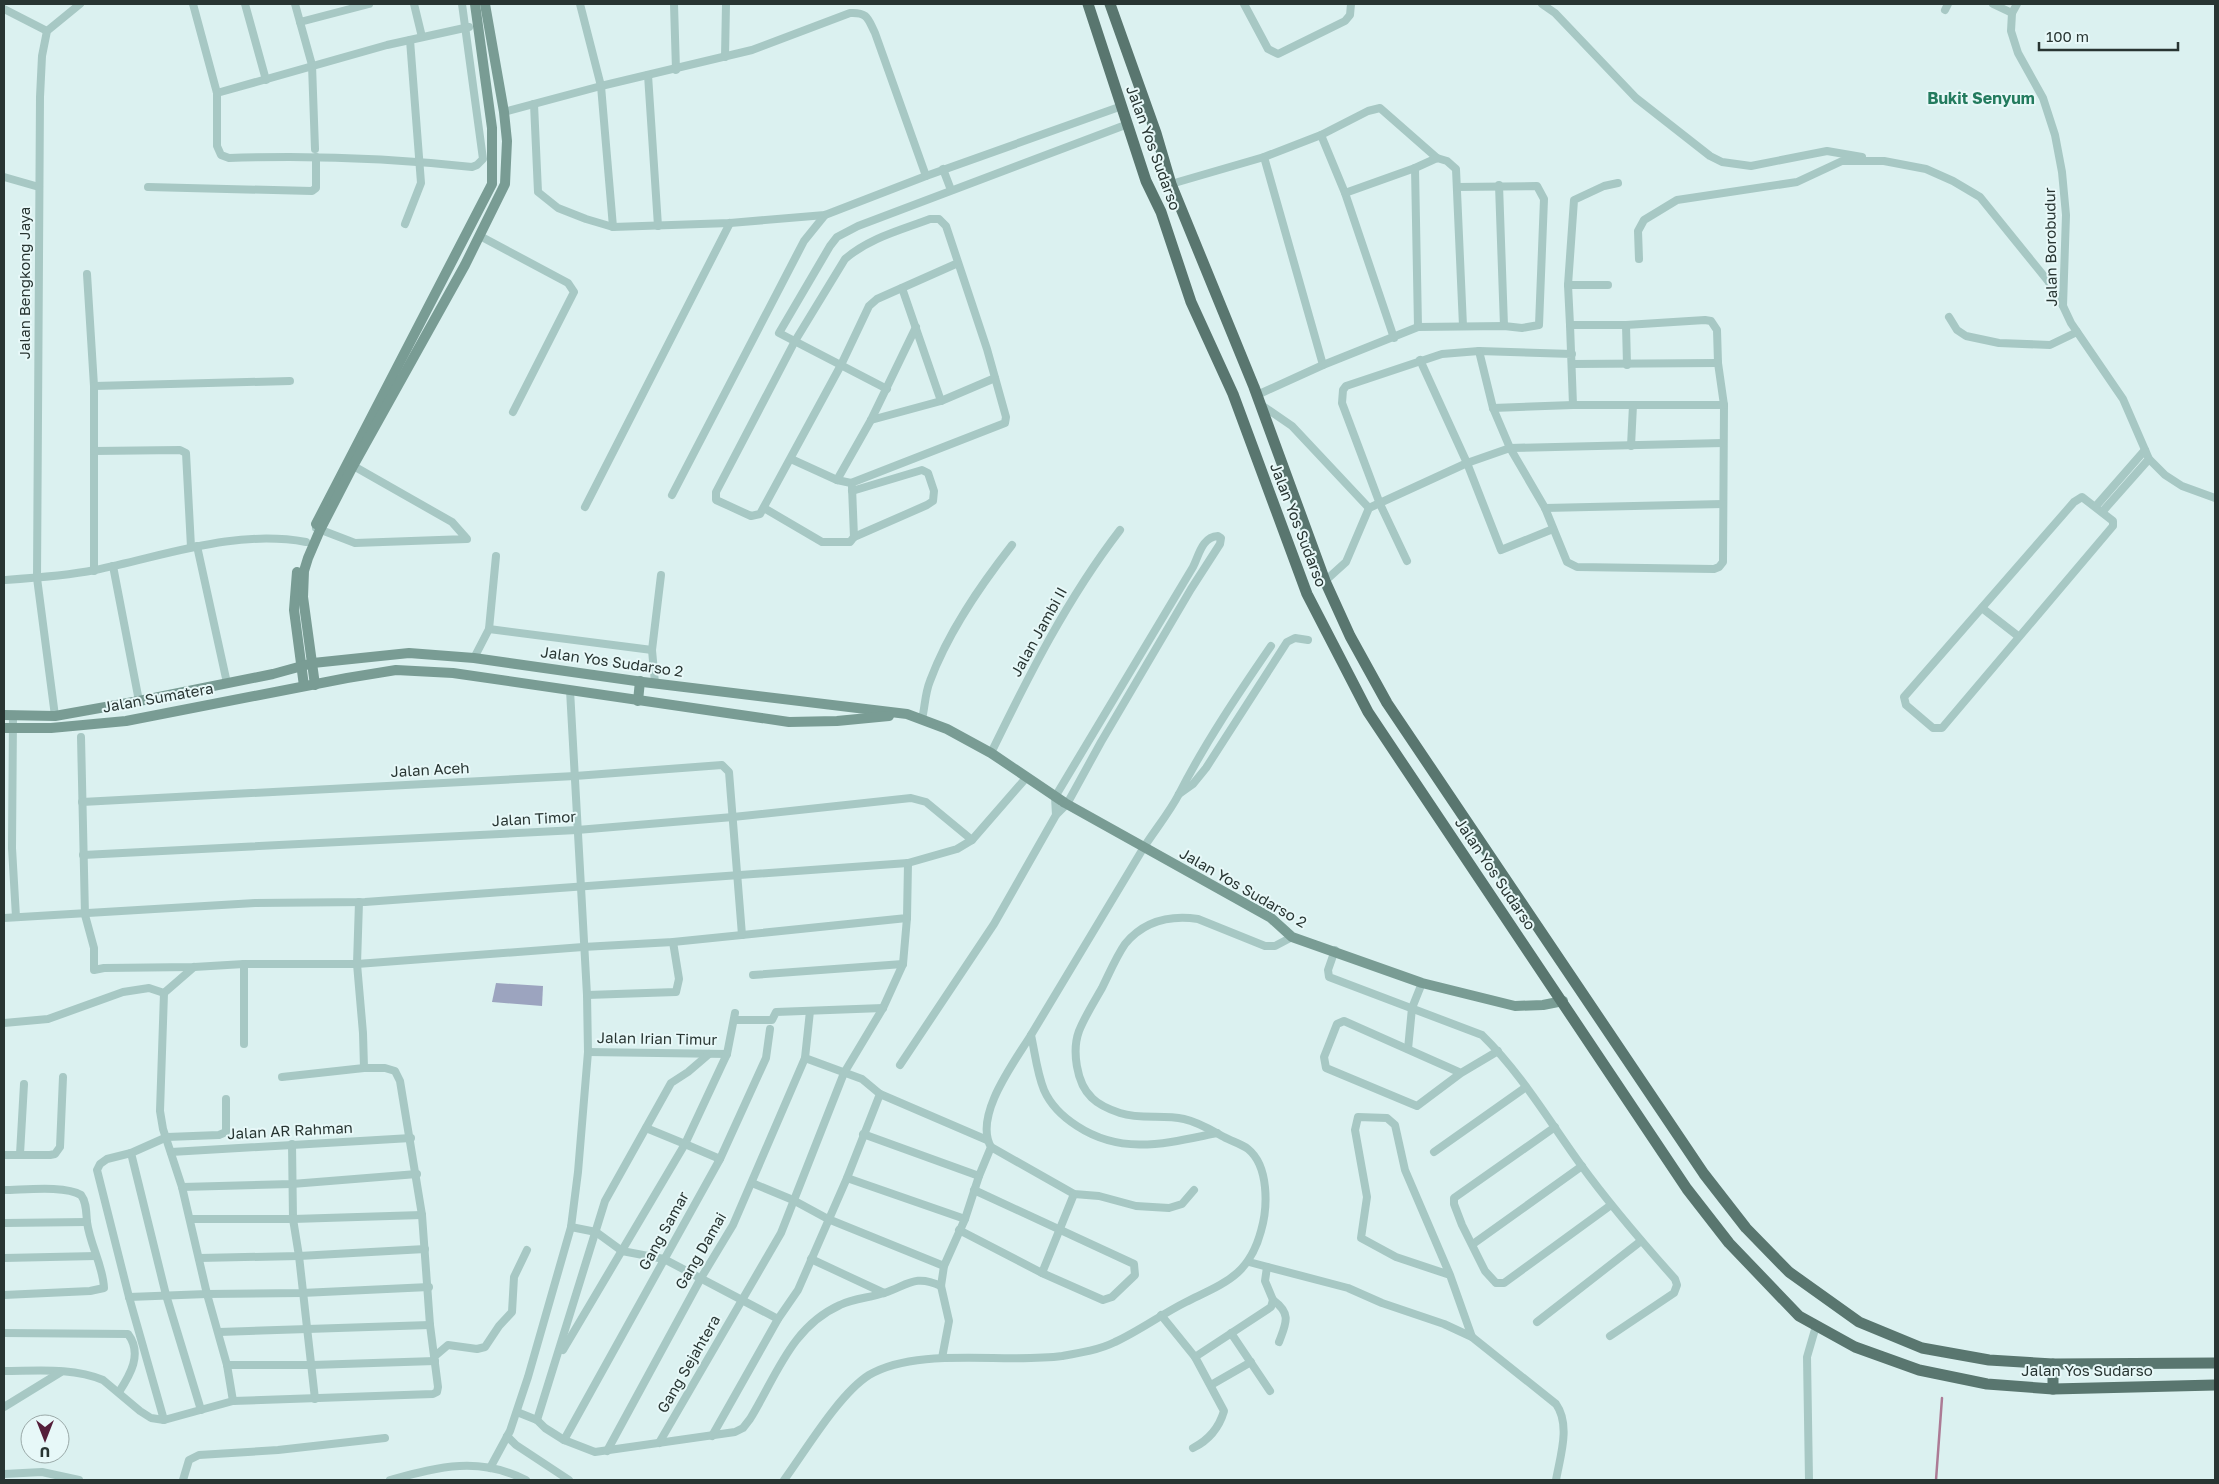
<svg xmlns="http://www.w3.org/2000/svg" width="2219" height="1484" viewBox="0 0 2219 1484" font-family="'Golos Text',sans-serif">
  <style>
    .green { fill: #9ca4bf }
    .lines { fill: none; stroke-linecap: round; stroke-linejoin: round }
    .stream { stroke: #ac7b95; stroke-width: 2.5 }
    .street { stroke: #a7c8c4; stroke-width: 8 }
    .secondary { stroke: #799c94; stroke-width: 10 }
    .primary { stroke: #59766f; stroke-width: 11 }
    .labels { text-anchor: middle; stroke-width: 4; stroke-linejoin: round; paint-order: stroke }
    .street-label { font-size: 15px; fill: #283532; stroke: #e7f8f8 }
    .neighbourhood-label { font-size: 16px; font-weight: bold; fill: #237b5e; stroke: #e7f8f8 }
  </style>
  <rect width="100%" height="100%" fill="#dbf1f0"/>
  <polygon class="green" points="496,983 543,986 542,1006 492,1002"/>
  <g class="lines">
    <polyline class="stream" points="1936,1480 1942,1398"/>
    <g class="street">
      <path d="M193,4L217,93V146L221,155L229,158C310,155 391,158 472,167L477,165L483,159L462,4"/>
      <polyline points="245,4 266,80"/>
      <polyline points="295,4 312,65 315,149"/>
      <polyline points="414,4 422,37"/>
      <polyline points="580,4 601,86 613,227"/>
      <polyline points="674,4 676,70"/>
      <polyline points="1244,4 1268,49 1278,54 1345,21 1350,15 1351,4"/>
      <polyline points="1542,4 1555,13 1636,98 1710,156 1722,162 1751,166 1827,151 1862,157"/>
      <polyline points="1993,4 2012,13"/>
      <polyline points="2017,4 2012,13 2011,31 2018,53 2043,98 2055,135 2062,172 2066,215 2063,306 2071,323 2123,399 2149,459 2165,475 2182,486 2215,498"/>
      <polyline points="4,9 47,31"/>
      <polyline points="1945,10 1948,4"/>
      <polyline points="300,22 369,4"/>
      <polyline points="725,57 726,4"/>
      <polyline points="648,75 658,226"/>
      <polyline points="217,93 387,45 469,27"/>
      <polyline points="534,104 538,192 558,208 586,219 613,227 730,223 825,215 926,176 1122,106"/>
      <path d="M504,112L601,86L752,50L850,13C868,12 868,19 875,33L926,176"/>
      <polyline points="1321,135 1368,111 1380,108 1437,158"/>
      <polyline points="1264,157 1323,365"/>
      <polyline points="1415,168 1418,327"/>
      <polyline points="943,169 951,190"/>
      <polyline points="4,177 39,187"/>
      <polyline points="1171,184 1264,157 1321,135 1345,193 1394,338"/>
      <polyline points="1499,185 1504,326"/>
      <polyline points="148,187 312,191 316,188 316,157"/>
      <polyline points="1345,193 1415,168 1437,158 1447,161 1456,169 1463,326"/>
      <polyline points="405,224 421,183 410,40"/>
      <polyline points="480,236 568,283 574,292 513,412"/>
      <polyline points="1639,259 1638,231 1644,220 1677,200 1797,182 1842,161 1884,161 1926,169 1953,181 1980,197 2048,281 2063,306"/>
      <polyline points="87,274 94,386 94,571"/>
      <polyline points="1568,285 1608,285"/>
      <polyline points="902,288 941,401"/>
      <polyline points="1949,317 1957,330 1966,336 1999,343 2050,345 2077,332"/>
      <polyline points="1570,325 1568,285 1574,200 1604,186 1618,183"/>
      <polyline points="1626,325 1627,365"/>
      <polyline points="1572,354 1479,351 1493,408 1510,448 1545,508 1567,562 1577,567 1714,569 1719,567 1723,562 1724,405 1718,363 1717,330 1711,321 1705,320 1626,325 1570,325 1573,405"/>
      <polyline points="1420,360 1467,463 1501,550 1553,529"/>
      <polyline points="1572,364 1718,363"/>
      <polyline points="94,386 290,381"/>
      <polyline points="887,389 779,333 830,246 837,237 858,226 1128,124"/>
      <polyline points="1257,395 1323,365 1418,327 1504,326 1522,328 1539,325 1544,199 1537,186 1457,187"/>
      <polyline points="1260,404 1292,426 1369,508"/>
      <polyline points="1493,408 1573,405 1724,405"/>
      <polyline points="871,420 941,401 995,378"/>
      <polyline points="1631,446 1633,405"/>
      <polyline points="94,451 180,450 186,453 191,547"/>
      <path d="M791,459L837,480L851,483L1005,423L1006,417L987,349L946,226L939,219H930C901,230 869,238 845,259L795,341L716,492V500L751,516L760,514L841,365L869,306L877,299L958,263"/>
      <polyline points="837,480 871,420 916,327"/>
      <polyline points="852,491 922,470 928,473 934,491 933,501 927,505 854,537"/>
      <polyline points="672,495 804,241 825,215"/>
      <polygon points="2082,497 2113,521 2113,526 1942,728 1933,728 1906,705 1904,697 2074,502"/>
      <polyline points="2096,506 2145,450"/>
      <polyline points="585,507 730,223"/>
      <polyline points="764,508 822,542 850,542 854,537 852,487"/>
      <polyline points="1545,508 1723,504"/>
      <polyline points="2103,511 2149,459"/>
      <polyline points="316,528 355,543 467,539 452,522 350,464"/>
      <polyline points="197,546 227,683"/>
      <polyline points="1407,561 1380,504 1342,403 1343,390 1346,386 1442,354 1479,351"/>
      <polyline points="113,566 139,701"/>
      <path d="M4,580C34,578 65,576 95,570C165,556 234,529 306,542"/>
      <polyline points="1325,581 1346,562 1369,508 1467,463 1510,448 1723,443"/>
      <polyline points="1982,608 2018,636"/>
      <polyline points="489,629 652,650"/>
      <polyline points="474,658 489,629 496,556"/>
      <polyline points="655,683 652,650 661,575"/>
      <polyline points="13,716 12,848 16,917"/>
      <polyline points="55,716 37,578 40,97 42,56 47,31 80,4"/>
      <path d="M922,719C925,707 925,693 930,681C948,632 980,586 1012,545"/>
      <polyline points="81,737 85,915 94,948 94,970 104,968 194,967 244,964 357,964 583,947 673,942 907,918 908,863"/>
      <path d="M991,753C1029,675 1067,599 1120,530"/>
      <polyline points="1179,794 1193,784 1206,768 1287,642 1295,638 1308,640"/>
      <polyline points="82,802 575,776 722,765 729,772 742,935"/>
      <polyline points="83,855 577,830 733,817 911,798 926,802 972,840"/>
      <polyline points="4,918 255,903 365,902 908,863 957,849 972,840 1026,778"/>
      <path d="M1335,950L1328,970L1329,977L1482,1035C1521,1073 1549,1121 1581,1165C1610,1205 1642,1242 1675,1279L1677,1285L1674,1293L1610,1336"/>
      <polyline points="753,975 903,964"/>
      <polyline points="587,995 676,992 679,979 673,942"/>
      <polyline points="734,1020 772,1020 776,1012 883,1008"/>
      <polyline points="4,1023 48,1019 123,992 149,988 164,993 194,967"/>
      <polyline points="244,1044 244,964"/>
      <polyline points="1408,1049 1412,1008 1422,983"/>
      <polyline points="588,1052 727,1054"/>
      <path d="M900,1065L994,924L1056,815L1067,804L1101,742L1191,589L1220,544L1221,538L1218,536C1202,537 1199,555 1193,567L1055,797L1056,815"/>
      <polyline points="1461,1073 1344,1021 1337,1024 1324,1057 1326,1068 1417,1106 1461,1073 1498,1051"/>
      <polyline points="282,1077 364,1068"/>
      <polyline points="880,1094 987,1140"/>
      <polyline points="1555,1127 1454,1198 1454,1204 1462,1225 1485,1271 1496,1283 1504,1283 1611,1205"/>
      <path d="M1217,1133C1167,1143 1123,1156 1077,1126C1063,1117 1051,1106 1044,1090C1037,1073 1035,1053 1031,1035C1068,974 1104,913 1141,852C1153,832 1168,815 1179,794C1205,743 1238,694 1271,646"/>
      <polyline points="863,1134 979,1176"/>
      <polyline points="292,1144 293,1219 299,1256 315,1399"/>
      <polyline points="991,1147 1074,1194 1099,1196 1136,1206 1169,1208 1182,1204 1194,1190"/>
      <polyline points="171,1152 411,1138"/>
      <polyline points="1434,1152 1526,1087"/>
      <polyline points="131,1153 166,1295 201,1410"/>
      <polyline points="20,1154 24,1084"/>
      <polyline points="4,1155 50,1155 55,1154 60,1147 63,1077"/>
      <polyline points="720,1159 685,1144 727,1054 735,1013"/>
      <polyline points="847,1178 965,1219"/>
      <polyline points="752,1183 793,1200 828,1219 944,1266"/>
      <polyline points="182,1187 292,1184 417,1174"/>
      <path d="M4,1190C23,1190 65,1185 81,1195C87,1203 86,1213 87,1222C90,1245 103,1265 104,1288L90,1291L4,1295"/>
      <polyline points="190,1219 293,1219 422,1215"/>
      <polyline points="4,1223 87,1222"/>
      <polyline points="571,1227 596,1232 622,1251 664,1259 778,1319"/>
      <polyline points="959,1230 1042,1273 1103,1300 1112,1297 1135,1275 1134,1264 974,1190"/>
      <polyline points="1473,1244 1582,1166"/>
      <polyline points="4,1258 96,1256"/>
      <polyline points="199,1258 299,1256 425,1249"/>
      <polyline points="811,1259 884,1293"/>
      <path d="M1249,1262L1348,1288L1382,1303L1444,1324L1472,1337L1556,1404C1571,1425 1560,1457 1556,1480"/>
      <polyline points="1042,1273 1074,1194"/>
      <polyline points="1450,1275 1405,1170 1395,1125 1387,1118 1358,1117 1355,1130 1367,1197 1361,1238 1396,1257 1450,1275 1472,1337"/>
      <polyline points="129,1297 207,1294 182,1187 163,1129 160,1111 164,993"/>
      <path d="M1273,1300C1292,1314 1286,1323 1279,1342"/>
      <path d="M1161,1315L1195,1357L1224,1411C1219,1428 1209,1440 1193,1448"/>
      <polyline points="1537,1322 1641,1241"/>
      <polyline points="219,1332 430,1325"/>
      <path d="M4,1333L128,1334C143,1354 130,1375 119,1392"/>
      <polyline points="1231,1333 1270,1391"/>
      <polyline points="563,1350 685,1144 646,1128"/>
      <polyline points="435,1356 448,1345 477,1349 485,1347 499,1326 512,1312 514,1277 527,1250"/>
      <polyline points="1195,1357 1271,1307 1273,1300 1265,1281 1267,1267"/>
      <path d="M942,1358L949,1321L941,1286L944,1266L965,1219L979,1176L991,1147C973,1116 1015,1061 1031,1035"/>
      <polyline points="227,1365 312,1365 435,1361"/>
      <path d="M4,1371C35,1371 73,1367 103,1380L140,1411L151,1418L164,1420L233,1401L433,1394L437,1392L438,1387L430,1325L422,1215L400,1081L395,1071L385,1068H364L363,1033L357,964L359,902"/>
      <polyline points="1211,1385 1251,1362"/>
      <polyline points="233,1401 227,1365 207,1294 302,1293 429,1287"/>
      <polyline points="4,1407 61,1372"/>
      <path d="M517,1412L537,1420L545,1428L564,1440L595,1452L735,1432L743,1428L750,1419C776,1377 791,1327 840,1305C854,1298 869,1298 884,1293C908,1285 915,1274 941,1286"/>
      <polyline points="164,1420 129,1297 97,1170 100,1164 107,1159 131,1153 167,1137 219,1135 226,1132 226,1099"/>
      <polyline points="537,1420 605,1201 671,1083 688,1072 709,1054"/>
      <polyline points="507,1436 516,1445 569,1480"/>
      <polyline points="712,1436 778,1319 798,1290 847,1178 880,1094 862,1079 805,1058"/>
      <polyline points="564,1440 720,1159 766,1058 770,1029"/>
      <polyline points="659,1443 781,1233 844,1073 883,1008 903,964 907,918"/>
      <polyline points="607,1451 701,1278 733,1225 805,1058 810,1011"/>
      <polyline points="490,1468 510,1431 528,1377 571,1227 578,1172 588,1052 587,995 570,690"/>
      <polyline points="4,1474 42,1472 79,1480"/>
      <polyline points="183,1480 189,1460 199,1455 278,1450 385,1438"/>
      <path d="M390,1480C439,1467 478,1456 526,1480"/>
      <path d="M784,1480C806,1450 839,1394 869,1375C918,1346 1005,1364 1062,1356C1080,1353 1099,1350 1115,1342C1139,1331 1162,1314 1186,1302C1224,1283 1249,1276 1261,1231C1268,1207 1269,1166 1248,1149C1242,1144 1231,1141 1224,1137C1211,1130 1198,1122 1184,1119C1162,1114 1142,1120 1120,1113C1111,1110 1099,1105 1092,1098C1076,1083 1072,1050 1079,1031C1085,1016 1094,1002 1102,988C1109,974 1116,957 1125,944C1144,921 1170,915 1198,919L1265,946H1275L1292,937"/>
      <polyline points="1809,1480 1807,1357 1816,1326"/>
    </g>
    <g class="secondary">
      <polyline points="316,524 492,184 492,128 475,4"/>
      <polyline points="297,572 294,610 304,686"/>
      <polyline points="315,685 303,597 304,571 308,558 320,530 353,466 465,265 505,184 507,141 504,112 485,4"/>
      <polyline points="638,701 640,681"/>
      <polyline points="4,715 55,716 139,701 273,674 313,663 409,653 474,658 643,682 907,714 947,729 991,753 1065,803 1271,918 1292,937 1422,983 1515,1006 1543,1005 1563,1001"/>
      <polyline points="4,728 51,728 126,721 347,678 396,670 453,673 789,722 837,721 889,716"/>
    </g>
    <g class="primary">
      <polyline points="1088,4 1146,181 1161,212 1191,302 1233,394 1307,594 1368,712 1398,757 1687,1189 1729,1243 1799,1316 1855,1347 1919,1370 1987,1384 2053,1389 2215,1385"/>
      <polyline points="1110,4 1156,133 1171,184 1254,387 1325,581 1350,636 1387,703 1704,1174 1746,1228 1789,1272 1859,1322 1922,1348 1989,1360 2053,1364 2215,1363"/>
      <polyline points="2053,1364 2053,1389"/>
    </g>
  </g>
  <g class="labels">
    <g class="street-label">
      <text transform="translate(1153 148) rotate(70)" y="5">Jalan Yos Sudarso</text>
      <text transform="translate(2051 247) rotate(-91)" y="5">Jalan Borobudur</text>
      <text transform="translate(25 283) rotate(-90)" y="5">Jalan Bengkong Jaya</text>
      <text transform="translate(1298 525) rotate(69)" y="5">Jalan Yos Sudarso</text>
      <text transform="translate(1039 632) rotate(-61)" y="5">Jalan Jambi II</text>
      <text transform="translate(612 662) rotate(8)" y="5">Jalan Yos Sudarso 2</text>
      <text transform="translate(158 698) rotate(-10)" y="5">Jalan Sumatera</text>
      <text transform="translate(430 770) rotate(-3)" y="5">Jalan Aceh</text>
      <text transform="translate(534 819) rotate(-3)" y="5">Jalan Timor</text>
      <text transform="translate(1495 874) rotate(56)" y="5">Jalan Yos Sudarso</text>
      <text transform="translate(1243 888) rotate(30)" y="5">Jalan Yos Sudarso 2</text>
      <text transform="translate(657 1039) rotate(1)" y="5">Jalan Irian Timur</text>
      <text transform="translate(290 1131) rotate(-3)" y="5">Jalan AR Rahman</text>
      <text transform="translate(664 1231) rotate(-61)" y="5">Gang Samar</text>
      <text transform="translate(701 1251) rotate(-60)" y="5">Gang Damai</text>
      <text transform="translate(689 1364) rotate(-60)" y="5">Gang Sejahtera</text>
      <text x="2087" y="1376">Jalan Yos Sudarso</text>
    </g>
    <g class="neighbourhood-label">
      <text x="1981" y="104">Bukit Senyum</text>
    </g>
  </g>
  <rect width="2219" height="1484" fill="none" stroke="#283532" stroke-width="10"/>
  <g transform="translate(45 1439) rotate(180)"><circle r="24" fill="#e7f8f8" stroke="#9baaa9"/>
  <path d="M0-4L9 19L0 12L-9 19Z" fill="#551f3a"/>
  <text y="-8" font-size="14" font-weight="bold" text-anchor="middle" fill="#283532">U</text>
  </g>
  <path d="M2039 42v8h139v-8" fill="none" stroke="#283532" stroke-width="2.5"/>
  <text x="2046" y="42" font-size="15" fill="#283532" stroke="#e7f8f8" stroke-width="4" paint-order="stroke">100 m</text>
</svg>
